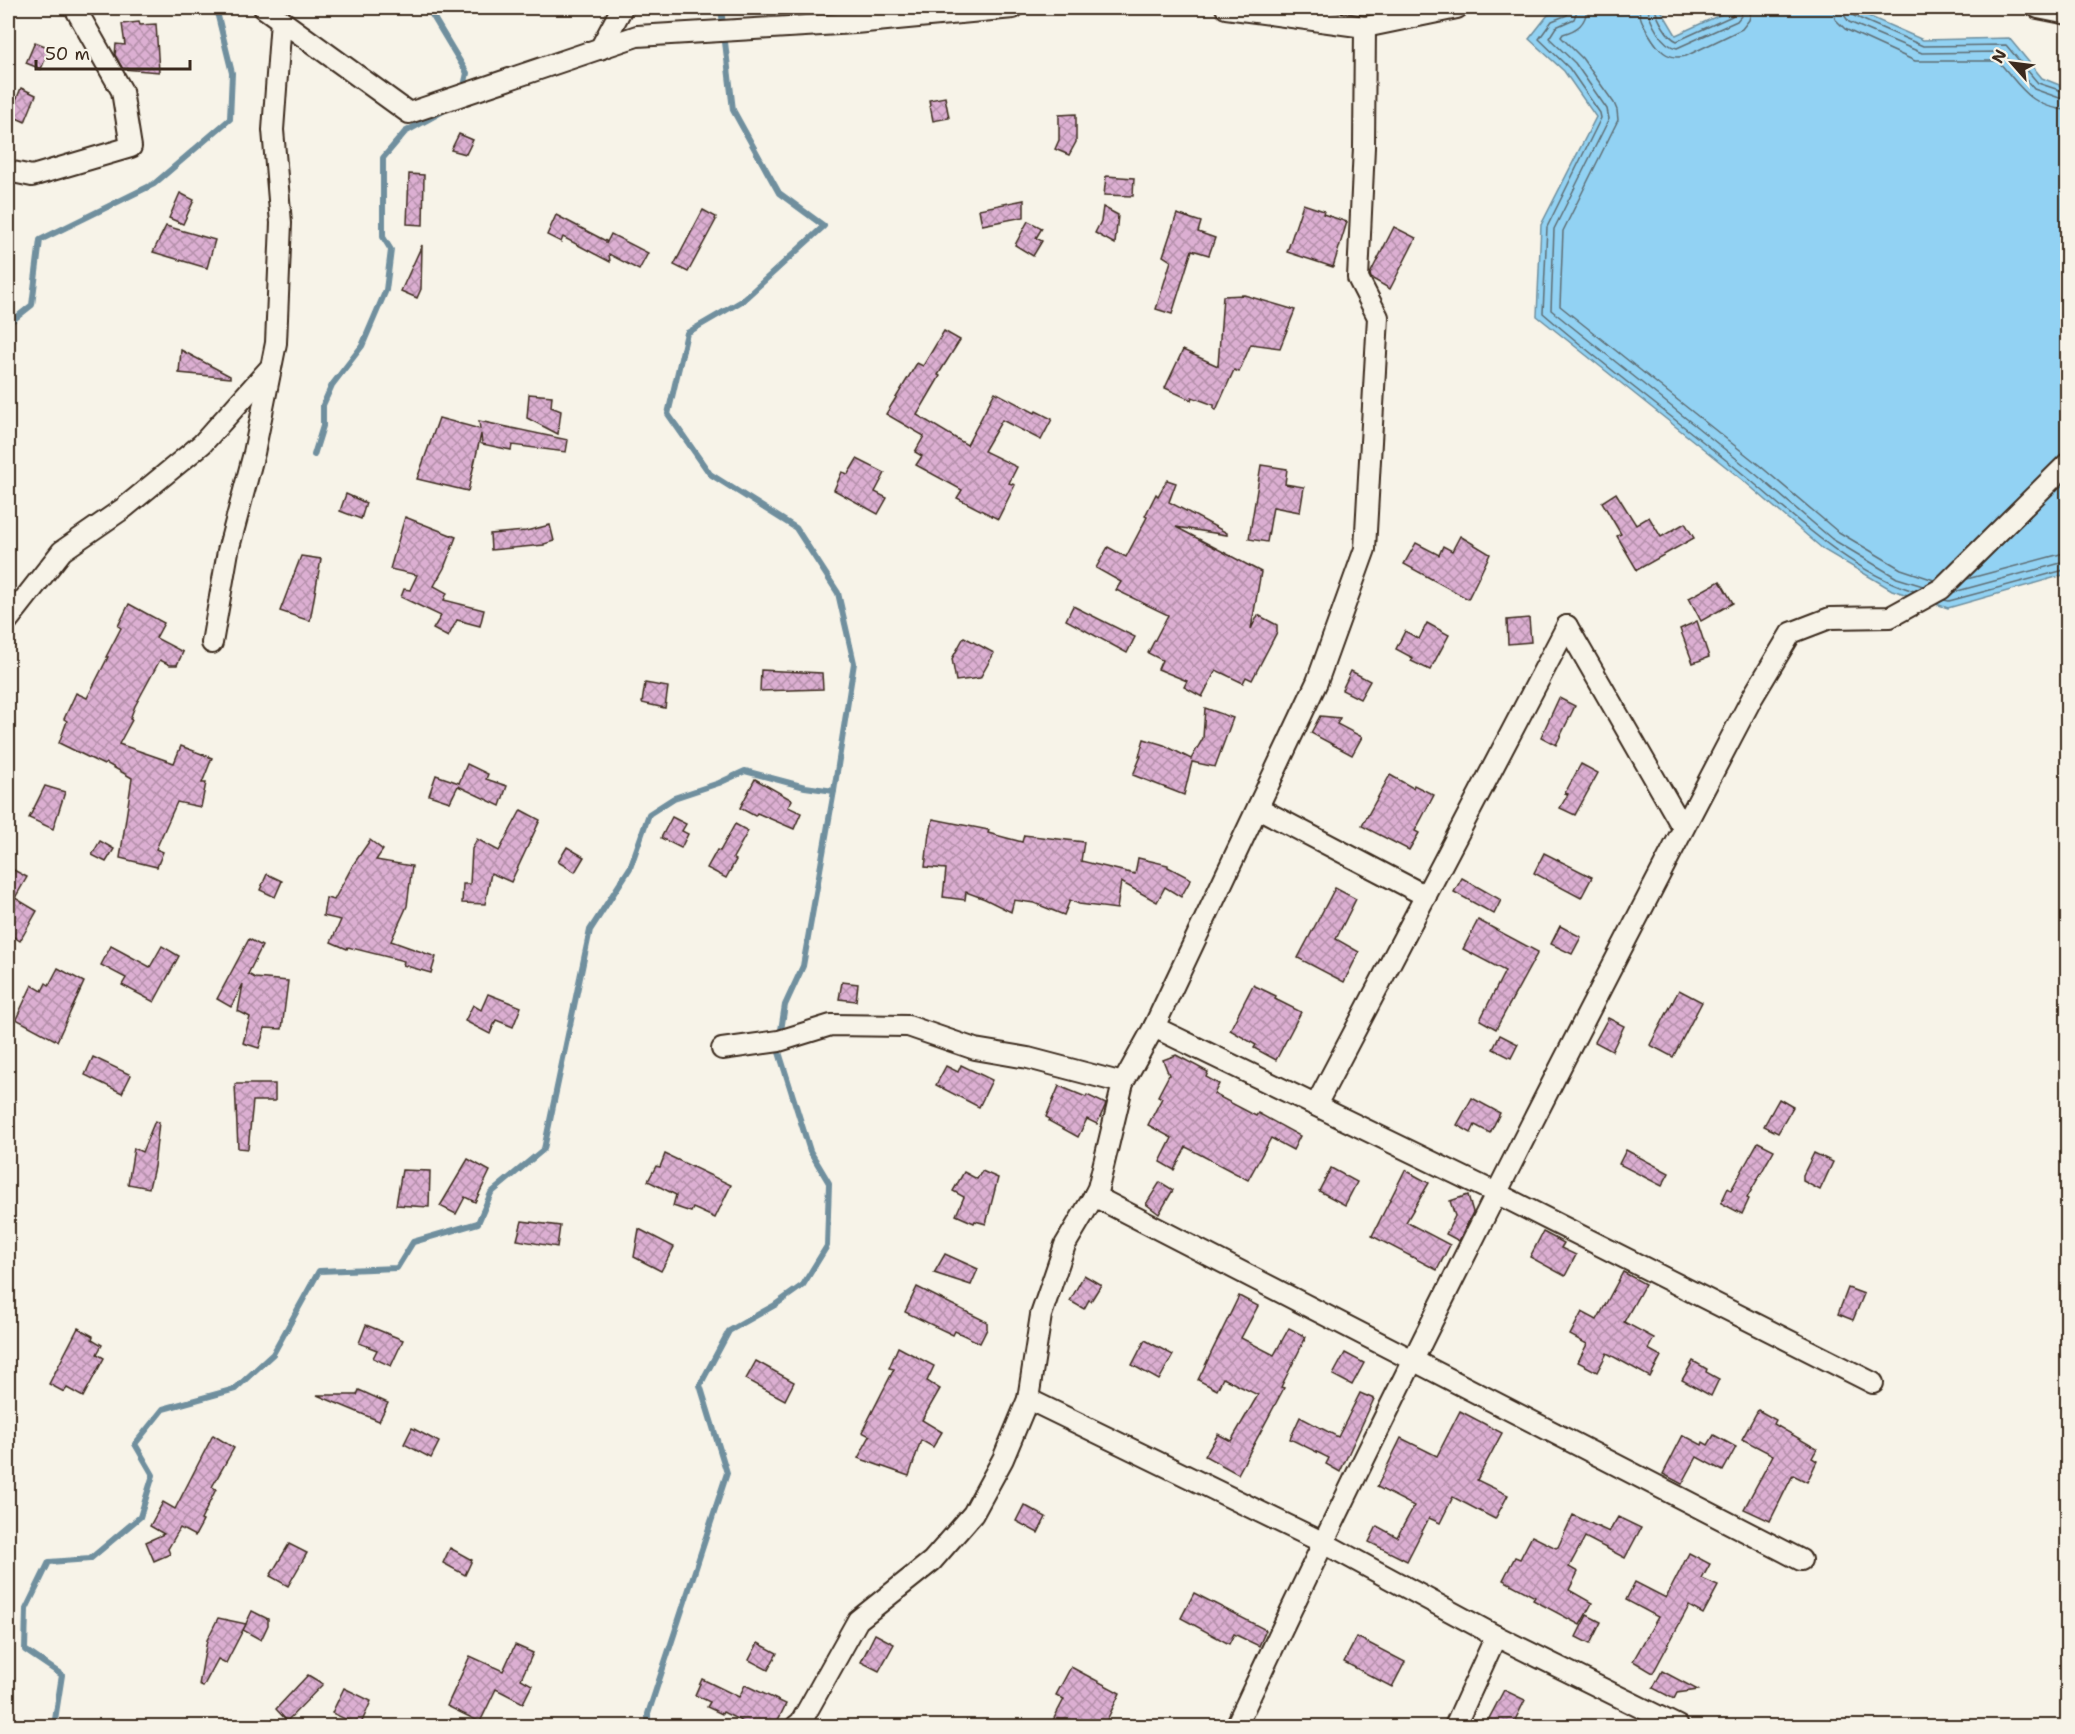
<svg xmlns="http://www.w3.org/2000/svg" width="2075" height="1734" viewBox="0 0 2075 1734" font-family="'Shantell Sans',sans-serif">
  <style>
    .water { fill: #92d2f3; stroke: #6f8f9e; stroke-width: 1.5 }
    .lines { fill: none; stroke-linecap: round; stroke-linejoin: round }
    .shore { stroke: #5e6d73; stroke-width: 1.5 }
    .stream { stroke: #6f8f9e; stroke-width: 6 }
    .building { fill: url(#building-cross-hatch); stroke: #3b2a1e; stroke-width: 1.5 }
    .street-casing { stroke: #3b2a1e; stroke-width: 24 }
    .street { stroke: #f7f3e8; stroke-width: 20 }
  </style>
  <defs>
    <pattern id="building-cross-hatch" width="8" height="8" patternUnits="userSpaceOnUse" patternTransform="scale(1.5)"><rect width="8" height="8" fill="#dcafd2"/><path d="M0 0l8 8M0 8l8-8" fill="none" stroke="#b48faa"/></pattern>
  </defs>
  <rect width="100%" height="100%" fill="#f7f3e8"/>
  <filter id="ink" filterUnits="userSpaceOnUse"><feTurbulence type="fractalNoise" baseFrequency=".0167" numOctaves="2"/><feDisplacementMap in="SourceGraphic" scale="12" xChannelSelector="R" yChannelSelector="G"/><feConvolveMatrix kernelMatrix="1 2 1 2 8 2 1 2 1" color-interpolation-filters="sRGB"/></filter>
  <g filter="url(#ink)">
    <polygon class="water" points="1573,8 1660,8 1676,35 1735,8 1850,8 1923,40 2009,38 2042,78 2067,88 2067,574 1948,608 1892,590 1824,550 1745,482 1537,316 1541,225 1596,117 1564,71 1529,39 1548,15"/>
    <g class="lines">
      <g class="shore">
        <path d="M1570,8L1567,15L1552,21L1539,39L1569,68L1600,113L1601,118L1547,227L1543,313C1604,366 1669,414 1732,465C1788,510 1844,569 1914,591"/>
        <polyline points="1578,8 1574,19 1556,27 1549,38 1575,63 1607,109 1609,119 1554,229 1551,310 1753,472 1832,539 1897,578 1923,586"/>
        <path d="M1587,8C1586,24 1577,30 1563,34L1561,37L1582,58L1614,103L1617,110L1618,120L1563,231L1560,306L1759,465L1837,531L1901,569L1934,580"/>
        <path d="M1639,8C1639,18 1644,25 1649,34C1658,49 1667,61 1686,56L1742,29L1749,20L1752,8"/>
        <path d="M1648,8C1649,21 1662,46 1677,48L1737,21L1741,16L1743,8"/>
        <path d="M1655,8C1657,18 1667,37 1677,41L1732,16L1735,8"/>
        <path d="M1833,8L1835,19L1845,29L1915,61H1998C2020,85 2030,108 2068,110"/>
        <polyline points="1842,8 1844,15 1849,22 1922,53 2002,52 2034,89 2068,101"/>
        <polyline points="1850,8 1850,12 1854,16 1923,46 2006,45 2038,83 2068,93"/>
        <polyline points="1967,579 2068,552"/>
        <polyline points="1954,592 2068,561"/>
        <polyline points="1944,600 1949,601 2068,569"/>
      </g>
      <g class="stream">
        <polyline points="428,8 467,73 463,91"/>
        <polyline points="8,324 32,305 40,240 154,184 230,119 232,73 216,8"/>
        <polyline points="314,455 323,426 323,405 332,385 362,346 386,290 391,250 383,237 383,158 405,132 443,111"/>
        <polyline points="54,1726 62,1675 25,1650 26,1609 49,1562 90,1559 140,1517 153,1475 135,1444 163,1409 235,1389 273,1354 319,1271 397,1268 413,1242 478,1223 491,1193 544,1149 590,930 630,868 649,814 674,798 719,783 745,771 805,787 834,791"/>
        <polyline points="648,1726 648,1714 727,1473 700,1385 729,1331 775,1305 803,1285 827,1246 829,1183 810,1151 778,1049 785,1005 803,966 834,791 854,663 838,593 796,528 710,474 668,414 687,333 742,301 824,226 779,193 733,110 721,8"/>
      </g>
    </g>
    <g class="building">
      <polygon points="139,22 140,25 156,24 159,72 123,69 115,55 116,44 125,45 122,24"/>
      <polygon points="35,42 50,48 41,69 26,63"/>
      <polygon points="21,88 36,95 25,122 10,115"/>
      <polygon points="945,97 949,118 933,121 929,100"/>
      <polygon points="1076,114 1076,142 1069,155 1055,149 1059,140 1059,115"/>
      <polygon points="459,134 473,140 466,154 451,150"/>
      <polygon points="409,174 424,175 423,225 407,224"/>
      <polygon points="1106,176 1134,178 1133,196 1104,195"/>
      <polygon points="180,193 194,200 183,224 169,218"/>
      <polygon points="1024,200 1024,217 982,225 979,209"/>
      <polygon points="1303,204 1324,211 1323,214 1347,222 1333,267 1287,252"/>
      <polygon points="1103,207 1118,215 1115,244 1095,233 1101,221"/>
      <polygon points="703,210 716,217 715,219 716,220 688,272 674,265"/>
      <polygon points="1177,214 1201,222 1198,232 1215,238 1209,255 1192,250 1172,314 1156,309 1171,261 1163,256"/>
      <polygon points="556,215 606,241 606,244 611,234 648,253 639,270 609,254 610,262 563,237 561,242 547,235"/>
      <polygon points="1028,221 1042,228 1036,238 1042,241 1033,256 1015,245"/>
      <polygon points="166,226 215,240 207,268 153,252"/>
      <polygon points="1394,227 1416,238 1390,289 1371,278 1370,274"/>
      <polygon points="422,245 421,289 417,298 401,291"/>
      <polygon points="1244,295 1295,310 1280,348 1251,344 1239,372 1234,370 1216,410 1214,409 1214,405 1192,397 1191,400 1165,388 1183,350 1218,366 1223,296"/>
      <polygon points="944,331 960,340 938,375 940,376 917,415 967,445 995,392 1035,413 1036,411 1052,419 1041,440 1002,420 984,451 1017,467 1009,483 1015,485 998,519 957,498 962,490 916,465 922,456 915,452 924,436 886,414 917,363 923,366"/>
      <polygon points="181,350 230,376 230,378 179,373"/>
      <polygon points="529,394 552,396 551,407 561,411 558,434 527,418"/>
      <polygon points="439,418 480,429 479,421 568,440 566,452 512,445 511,450 482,444 481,434 468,491 417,479"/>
      <polygon points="857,459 885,473 875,492 887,498 878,514 834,490 842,472 848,474"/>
      <polygon points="1261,465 1287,469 1285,484 1304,487 1300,512 1273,507 1267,542 1249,539"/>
      <polygon points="1167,480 1176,483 1169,502 1227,533 1227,535 1176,527 1261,572 1251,629 1258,615 1277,625 1277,632 1252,680 1246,677 1243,683 1216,670 1202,697 1184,687 1187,681 1158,669 1162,660 1148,653 1168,615 1116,590 1121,582 1096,568 1108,547 1126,557 1147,517 1145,516 1156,494 1158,496"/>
      <polygon points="1616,493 1636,525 1649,517 1661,537 1685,523 1694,538 1637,570 1617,536 1621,534 1602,502"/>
      <polygon points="346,494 366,503 361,519 340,511"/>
      <polygon points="405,517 456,537 444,568 434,586 447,593 444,600 484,610 480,626 457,620 448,637 433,629 441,616 401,597 404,589 410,590 417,575 390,569"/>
      <polygon points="550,525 554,541 544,544 544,545 491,550 490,534 526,531"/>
      <polygon points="1460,536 1490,554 1468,599 1404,564 1416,543 1439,555 1443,546 1452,551"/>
      <polygon points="301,556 321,559 310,621 280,611"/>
      <polygon points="1720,581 1733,603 1701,621 1689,598"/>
      <polygon points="129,604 164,623 156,638 183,652 177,665 170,665 160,660 135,706 130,719 132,720 119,744 174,763 181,746 212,758 202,783 206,783 201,807 177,802 156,849 163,852 157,867 120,858 132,778 106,763 104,765 59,743 67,721 64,719 76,693 87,698 108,657 106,657 121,628 118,626"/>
      <polygon points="1073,606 1135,637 1127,653 1066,620"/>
      <polygon points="1529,618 1531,642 1508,644 1507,620"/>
      <polygon points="1697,621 1709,657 1693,663 1680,629"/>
      <polygon points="1427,623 1449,635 1430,670 1411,661 1413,658 1396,649 1405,631 1419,639"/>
      <polygon points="964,637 994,653 980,678 956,681 952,659"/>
      <polygon points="761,670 822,673 823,689 760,691"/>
      <polygon points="1351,671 1370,681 1360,699 1342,690"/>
      <polygon points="645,683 668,687 665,708 642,703"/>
      <polygon points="1559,698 1575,706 1556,745 1541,737"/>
      <polygon points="1205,708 1233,718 1215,767 1192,762 1184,795 1133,775 1141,756 1139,756 1144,739 1164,745 1191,759 1203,738"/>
      <polygon points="1320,716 1340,718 1337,724 1362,737 1352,755 1311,733"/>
      <polygon points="467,764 488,774 486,779 507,786 500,806 458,786 450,802 429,795 436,775 459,783"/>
      <polygon points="1581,764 1598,773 1575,815 1560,808 1568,794 1565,793"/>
      <polygon points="1390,775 1413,788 1414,785 1434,795 1415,831 1419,833 1409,850 1362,826"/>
      <polygon points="755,779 792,800 788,807 801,813 794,829 757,813 755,816 740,808"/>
      <polygon points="45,786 65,792 53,829 29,818"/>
      <polygon points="521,810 540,820 511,882 491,873 485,904 462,903 463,884 470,884 472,849 477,839 499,851"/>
      <polygon points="672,817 686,824 682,831 688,834 681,848 661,838"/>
      <polygon points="933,819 989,830 988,833 1022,842 1024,835 1084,842 1081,861 1135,874 1138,858 1168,865 1168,867 1191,879 1181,897 1165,887 1157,902 1121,882 1117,909 1079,904 1070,900 1064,915 1034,903 1014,900 1011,912 985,899 966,892 965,900 943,897 946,869 925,867 929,833 930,834"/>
      <polygon points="735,824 748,831 733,858 736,860 726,878 707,868 717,850 720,851"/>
      <polygon points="370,840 383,850 376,860 412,866 407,906 391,941 436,957 431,973 403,965 404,961 348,947 347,949 331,942 341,920 323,916 326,898 334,900 353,865"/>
      <polygon points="100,841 114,849 106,862 92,855"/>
      <polygon points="567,847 584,857 575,872 558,862"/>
      <polygon points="1544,853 1592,877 1581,898 1534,873"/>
      <polygon points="8,867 27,877 15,898 37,911 20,941 8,933"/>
      <polygon points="267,874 282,881 275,897 260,890"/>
      <polygon points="1462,878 1501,900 1494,914 1454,892"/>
      <polygon points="1335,888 1356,899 1336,939 1359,952 1344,982 1298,958"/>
      <polygon points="1478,920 1538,952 1496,1029 1480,1020 1505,971 1463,949"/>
      <polygon points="1560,926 1581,937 1572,954 1551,944"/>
      <polygon points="249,939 262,946 248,974 255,978 288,981 282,1029 265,1028 259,1048 243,1043 250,1017 238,1011 243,984 231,1007 217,999"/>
      <polygon points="111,946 150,967 162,946 179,956 154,1002 122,985 126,978 101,965"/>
      <polygon points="58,968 84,982 57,1041 16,1019 32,985 42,991 46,983 49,985"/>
      <polygon points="842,982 858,984 856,1001 839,999"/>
      <polygon points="1253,985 1276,996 1275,999 1301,1012 1276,1060 1254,1048 1256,1045 1230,1030"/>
      <polygon points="1679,990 1702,1002 1673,1057 1650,1045"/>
      <polygon points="488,994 521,1007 513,1027 496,1020 490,1034 465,1021 473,1005 481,1010"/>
      <polygon points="1608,1018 1624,1026 1612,1051 1595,1042"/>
      <polygon points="1500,1035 1518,1044 1511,1058 1493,1049"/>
      <polygon points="1176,1055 1208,1072 1206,1077 1219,1084 1214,1094 1256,1116 1258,1113 1300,1136 1293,1150 1271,1138 1248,1180 1186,1147 1174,1170 1160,1162 1172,1138 1148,1125 1162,1098 1158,1096 1169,1075 1163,1060"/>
      <polygon points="93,1057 131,1075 122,1093 85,1075"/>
      <polygon points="961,1065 992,1080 979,1107 936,1085 946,1066 958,1072"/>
      <polygon points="235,1084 275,1084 275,1101 253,1101 248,1149 238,1148"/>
      <polygon points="1059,1086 1086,1097 1087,1095 1106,1104 1097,1124 1087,1119 1078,1137 1049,1121 1050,1119 1046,1117"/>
      <polygon points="1472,1098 1500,1113 1490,1133 1475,1125 1471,1133 1457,1125"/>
      <polygon points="1779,1099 1793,1107 1778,1133 1764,1126"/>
      <polygon points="155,1121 159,1122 154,1167 149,1188 128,1184 134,1148 142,1152"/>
      <polygon points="1758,1142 1774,1150 1747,1198 1749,1199 1742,1214 1721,1203 1728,1188 1731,1190"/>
      <polygon points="1626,1150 1669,1173 1662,1186 1619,1164"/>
      <polygon points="1814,1153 1833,1162 1820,1190 1803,1181 1803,1175"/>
      <polygon points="665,1154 731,1185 715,1218 693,1208 691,1212 673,1206 676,1195 648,1181 656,1166 660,1167"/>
      <polygon points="468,1159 490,1171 475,1202 465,1197 456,1214 440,1206"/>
      <polygon points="1331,1168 1357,1182 1345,1205 1319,1191"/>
      <polygon points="402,1170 430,1171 429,1207 396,1205"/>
      <polygon points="1405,1170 1429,1183 1406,1222 1450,1245 1437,1270 1372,1236"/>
      <polygon points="982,1171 998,1178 986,1224 975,1221 974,1223 956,1215 964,1197 953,1191 964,1172 977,1179"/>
      <polygon points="1160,1182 1173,1190 1159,1214 1146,1204"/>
      <polygon points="1468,1195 1473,1212 1459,1241 1446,1234 1455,1216 1450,1201"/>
      <polygon points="522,1221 560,1226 557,1247 517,1240"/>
      <polygon points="639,1229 674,1247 661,1271 634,1257"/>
      <polygon points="1543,1232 1564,1243 1561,1248 1576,1255 1565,1276 1530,1257"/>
      <polygon points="945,1254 978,1269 971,1285 934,1273"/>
      <polygon points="1623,1272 1645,1284 1624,1322 1654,1338 1648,1349 1661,1356 1650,1377 1607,1353 1597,1372 1578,1362 1587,1344 1570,1335 1582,1312 1597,1320"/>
      <polygon points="1084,1275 1101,1285 1091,1301 1089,1300 1084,1309 1070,1301"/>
      <polygon points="917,1287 987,1322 987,1329 980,1343 955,1331 953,1335 905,1312"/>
      <polygon points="1848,1288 1864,1294 1853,1320 1838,1314"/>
      <polygon points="1239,1296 1258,1306 1241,1338 1274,1355 1289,1328 1306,1337 1281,1387 1284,1388 1238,1474 1205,1456 1218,1434 1231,1441 1258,1395 1223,1378 1217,1390 1198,1380"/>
      <polygon points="366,1325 403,1340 391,1366 373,1358 377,1350 359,1343"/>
      <polygon points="78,1328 93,1336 92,1339 102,1345 97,1354 104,1358 83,1397 67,1388 64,1392 49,1384"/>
      <polygon points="1145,1340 1173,1355 1159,1380 1132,1365"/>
      <polygon points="898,1347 934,1366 927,1381 940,1389 922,1420 942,1432 933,1447 921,1440 909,1476 858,1458 870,1436 862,1432 894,1369 889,1368"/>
      <polygon points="1345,1353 1364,1363 1352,1385 1333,1375"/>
      <polygon points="756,1361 794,1382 785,1400 746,1379"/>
      <polygon points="1693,1361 1707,1369 1706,1372 1719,1379 1711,1396 1682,1380"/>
      <polygon points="359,1390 388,1403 379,1421 317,1395 357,1395"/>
      <polygon points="1360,1393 1374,1399 1340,1472 1326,1464 1329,1458 1290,1439 1300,1417 1338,1437"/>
      <polygon points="1758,1410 1776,1420 1774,1424 1817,1449 1812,1458 1817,1461 1807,1482 1793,1475 1770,1521 1744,1509 1773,1455 1742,1439"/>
      <polygon points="1460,1411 1502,1433 1477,1480 1508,1495 1495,1519 1453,1497 1440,1523 1429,1518 1407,1561 1369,1542 1377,1526 1397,1537 1414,1506 1377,1487 1401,1438 1437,1456"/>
      <polygon points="412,1428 439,1442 431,1458 404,1444"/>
      <polygon points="213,1435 234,1448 212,1487 216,1489 201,1520 203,1521 195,1536 180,1528 168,1549 170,1554 154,1561 146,1542 164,1534 150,1526 163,1502 175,1509"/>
      <polygon points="1683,1435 1702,1445 1703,1442 1708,1445 1714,1435 1736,1447 1723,1471 1697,1457 1682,1484 1663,1474"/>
      <polygon points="1024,1505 1046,1517 1038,1533 1016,1521"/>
      <polygon points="1573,1515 1609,1532 1618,1517 1641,1528 1625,1558 1585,1537 1569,1567 1578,1572 1569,1590 1592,1603 1580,1625 1533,1600 1535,1597 1503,1580 1515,1557 1520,1559 1532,1536 1556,1548 1558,1547"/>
      <polygon points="289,1544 307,1553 288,1586 270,1576"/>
      <polygon points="450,1548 472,1560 465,1575 443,1563"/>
      <polygon points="1689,1553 1710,1564 1702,1579 1718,1586 1703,1614 1689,1606 1653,1673 1633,1661 1658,1617 1626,1600 1635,1582 1666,1598"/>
      <polygon points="1194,1593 1266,1630 1259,1646 1234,1634 1229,1644 1181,1618"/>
      <polygon points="252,1611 268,1619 268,1625 261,1640 243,1630"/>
      <polygon points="1587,1615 1601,1622 1590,1644 1576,1637"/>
      <polygon points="218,1618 246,1624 226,1663 218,1659 203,1687 199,1685 207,1640"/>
      <polygon points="875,1634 894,1644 879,1671 861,1662"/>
      <polygon points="1357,1637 1405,1662 1392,1687 1344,1662"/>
      <polygon points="758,1643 777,1653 768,1670 749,1660"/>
      <polygon points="515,1645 533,1653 521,1679 532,1685 523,1703 496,1689 480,1722 447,1706 470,1656 503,1671"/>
      <polygon points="1071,1667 1120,1693 1104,1726 1050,1726 1064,1699 1056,1695"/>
      <polygon points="1662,1671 1698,1690 1677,1693 1674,1699 1653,1688"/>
      <polygon points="308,1675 323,1684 287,1721 276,1709"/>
      <polygon points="702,1679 739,1697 745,1685 786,1704 775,1726 751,1726 723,1712 722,1714 707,1707 710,1702 695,1695"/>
      <polygon points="344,1688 371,1701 360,1726 332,1713"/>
      <polygon points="1504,1690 1525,1700 1512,1726 1485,1726"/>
    </g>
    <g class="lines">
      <g class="street-casing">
        <g id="street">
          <polyline points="264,8 409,113 637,36 855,23 1013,8"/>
          <polyline points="1226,8 1365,27 1457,8"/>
          <polyline points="2038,8 2068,14"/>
          <polyline points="600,49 622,8"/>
          <polyline points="8,171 32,176 131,147 122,91 75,8"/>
          <polyline points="8,620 62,551 124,508 202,444 271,367"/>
          <polyline points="1567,626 1683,828"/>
          <polyline points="212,643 228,551 254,453 276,343 281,223 273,130 281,20"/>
          <polyline points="1258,808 1426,896"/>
          <polyline points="1154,1027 1496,1193 1873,1383"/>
          <polyline points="722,1049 779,1041 831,1025 908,1026 975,1049 1028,1058 1123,1083 1098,1188 1094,1196 1065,1245 1041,1315 1028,1399 1003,1459 973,1514 932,1561 858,1620 801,1722 796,1726"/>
          <polyline points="1123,1083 1154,1027 1317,682 1365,549 1378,317 1358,278 1364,147 1365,27"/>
          <polyline points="1316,1105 1567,626"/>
          <polyline points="1094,1196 1801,1560"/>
          <polyline points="1028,1399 1322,1542 1496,1636 1678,1726"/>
          <path d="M1236,1726C1399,1379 1573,1038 1752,698L1791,633L1830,618L1890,617L1941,589L2068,463"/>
          <polyline points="1455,1726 1496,1636"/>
        </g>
      </g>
      <use href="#street" class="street"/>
    </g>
  </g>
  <rect width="2075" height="1734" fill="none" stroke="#f7f3e8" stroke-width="30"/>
  <rect x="15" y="15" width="2045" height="1704" fill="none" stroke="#3b2a1e" stroke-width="2" filter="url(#ink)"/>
  <g transform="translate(2012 63) rotate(298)" stroke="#f7f3e8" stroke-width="4.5" paint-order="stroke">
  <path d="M0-4.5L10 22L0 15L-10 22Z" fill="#3b2a1e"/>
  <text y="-9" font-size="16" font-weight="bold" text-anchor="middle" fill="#3b2a1e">N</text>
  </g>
  <path d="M36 60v9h154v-9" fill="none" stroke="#3b2a1e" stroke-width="3"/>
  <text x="45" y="60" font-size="18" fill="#3b2a1e" stroke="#f7f3e8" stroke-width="4.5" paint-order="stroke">50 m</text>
</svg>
